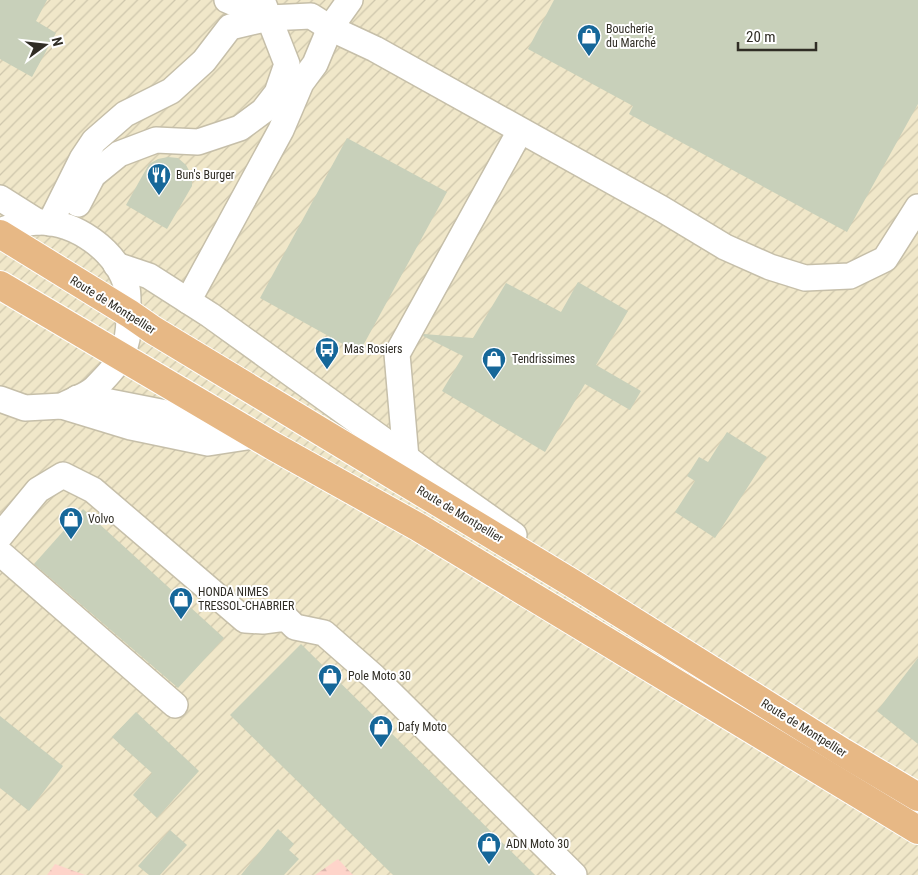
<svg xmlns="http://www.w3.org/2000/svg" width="918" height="875" viewBox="0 0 918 875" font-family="'Roboto Condensed',sans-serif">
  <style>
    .industrial { fill: url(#industrial-furrows) }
    .forest { fill: url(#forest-firs) }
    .building { fill: #c8d0ba }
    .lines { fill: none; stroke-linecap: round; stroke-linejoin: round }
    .minor-casing { stroke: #c6bfa9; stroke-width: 28 }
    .major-casing { stroke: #fff; stroke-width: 30 }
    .minor { stroke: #fff; stroke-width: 25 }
    .major { stroke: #e7b885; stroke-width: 28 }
    .labels { text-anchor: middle; stroke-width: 4; stroke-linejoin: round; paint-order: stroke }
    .poi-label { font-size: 12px; fill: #302d25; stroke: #fff; text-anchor: start }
    .street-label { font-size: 12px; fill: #302d25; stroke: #fff }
  </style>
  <defs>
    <pattern id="industrial-furrows" width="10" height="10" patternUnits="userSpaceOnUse" patternTransform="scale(1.25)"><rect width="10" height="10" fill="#f0e7c9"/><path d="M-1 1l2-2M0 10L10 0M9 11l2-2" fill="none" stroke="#cec6ac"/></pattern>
    <pattern id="forest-firs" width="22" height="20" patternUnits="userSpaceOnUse" patternTransform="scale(1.25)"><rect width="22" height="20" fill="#fed4ca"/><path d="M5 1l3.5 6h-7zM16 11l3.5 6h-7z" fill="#dab6ad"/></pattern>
  </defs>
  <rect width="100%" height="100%" fill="#faf3dc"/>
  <rect class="industrial" x="0" y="0" width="918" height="875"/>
  <g class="forest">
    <polygon points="338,859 353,875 315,875"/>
    <polygon points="55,864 85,875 47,875"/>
  </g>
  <g class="building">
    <polygon points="0,0 47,0 36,21 56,33 32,77 0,59"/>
    <polygon points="554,0 918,0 918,104 847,232 629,114 633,106 528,49"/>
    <polygon points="347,138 447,192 359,353 260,298"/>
    <polygon points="168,157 178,158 186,165 192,176 192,186 167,229 126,205 149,164 158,159"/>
    <polygon points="578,282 628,311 596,365 641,391 630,410 585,384 545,452 442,391 463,356 423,336 424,334 473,338 506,283 561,312"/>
    <polygon points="727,432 767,457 715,538 675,512 695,481 687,476 699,457 708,462"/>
    <polygon points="83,509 224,638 178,688 34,564"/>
    <polygon points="301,644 535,875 393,875 230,715"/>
    <polygon points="918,658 918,744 877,711"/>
    <polygon points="136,712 199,771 157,818 133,795 152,773 112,737"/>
    <polygon points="0,716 63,766 29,811 0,788"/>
    <polygon points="278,829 294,844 289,850 299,859 284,875 241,875"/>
    <polygon points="170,830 187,845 160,875 149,875 138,866"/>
  </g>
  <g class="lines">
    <g class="minor-casing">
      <g id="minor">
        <polyline points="227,0 269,18"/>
        <polyline points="0,198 38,222"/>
        <polyline points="78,204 93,175 119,154 156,140 198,142 240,128 263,111 277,93 287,64 262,0"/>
        <polyline points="50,223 82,159 94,141 125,114 171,91 204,61 230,27 269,18 311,16 330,28 375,49 662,209 725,247 770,267 805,278 850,276 885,259 918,207"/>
        <path d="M0,231C12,226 24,223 37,222C75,221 117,250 127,288C128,292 128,298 128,303C130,321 129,339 122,355C118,365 103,380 95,388C87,396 72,400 62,406"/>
        <polyline points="116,265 149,276 210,315 382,439 429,475 514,535"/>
        <polyline points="188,301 281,130 301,83 315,64 330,28 350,0"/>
        <polyline points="77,398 110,402 176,415 235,434"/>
        <polyline points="0,399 25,408 62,406 131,427 208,443 247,437"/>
        <polyline points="406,458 397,354 520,131"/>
        <polyline points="0,536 38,490 63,475 93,490 245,620 263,621 286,618 295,627 324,633 373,676 574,875"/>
        <polyline points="0,553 175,705"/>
      </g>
    </g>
    <g class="major-casing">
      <g id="major">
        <polyline points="0,234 130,314 153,330 572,583 844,753 918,797"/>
        <polyline points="0,285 273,446 418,527 918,830"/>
      </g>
    </g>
    <use href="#minor" class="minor"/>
    <use href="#major" class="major"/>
  </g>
  <defs>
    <g id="shop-pin" transform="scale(1.25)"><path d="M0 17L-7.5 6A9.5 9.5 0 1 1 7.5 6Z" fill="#166799" stroke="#fff"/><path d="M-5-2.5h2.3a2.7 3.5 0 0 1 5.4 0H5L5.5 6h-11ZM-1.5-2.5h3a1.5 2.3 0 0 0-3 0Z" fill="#fff"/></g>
    <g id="restaurant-pin" transform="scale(1.25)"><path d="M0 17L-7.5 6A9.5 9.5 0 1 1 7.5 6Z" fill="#166799" stroke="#fff"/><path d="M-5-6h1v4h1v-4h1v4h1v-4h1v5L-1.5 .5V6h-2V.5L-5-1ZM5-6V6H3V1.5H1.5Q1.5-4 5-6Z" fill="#fff"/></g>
    <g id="bus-pin" transform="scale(1.25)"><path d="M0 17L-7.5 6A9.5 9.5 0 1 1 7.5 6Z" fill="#166799" stroke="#fff"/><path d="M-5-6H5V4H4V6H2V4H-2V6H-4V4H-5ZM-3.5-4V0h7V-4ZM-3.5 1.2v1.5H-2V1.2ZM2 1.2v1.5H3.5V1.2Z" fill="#fff"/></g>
  </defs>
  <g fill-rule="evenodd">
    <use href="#shop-pin" x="589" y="36"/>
    <use href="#restaurant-pin" x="159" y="175"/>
    <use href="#bus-pin" x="327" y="349"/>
    <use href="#shop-pin" x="494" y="359"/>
    <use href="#shop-pin" x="71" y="519"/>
    <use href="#shop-pin" x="181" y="599"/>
    <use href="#shop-pin" x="330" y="676"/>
    <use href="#shop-pin" x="381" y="727"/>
    <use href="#shop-pin" x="489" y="844"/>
  </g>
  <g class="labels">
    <g class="poi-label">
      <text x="606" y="33">Boucherie<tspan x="606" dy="14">du Marché</tspan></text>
      <text x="176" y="179">Bun's Burger</text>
      <text x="344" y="353">Mas Rosiers</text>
      <text x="512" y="363">Tendrissimes</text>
      <text x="88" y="523">Volvo</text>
      <text x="198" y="596">HONDA NIMES<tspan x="198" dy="14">TRESSOL-CHABRIER</tspan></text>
      <text x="348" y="680">Pole Moto 30</text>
      <text x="398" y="731">Dafy Moto</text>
      <text x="506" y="848">ADN Moto 30</text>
    </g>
    <g class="street-label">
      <text transform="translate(113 305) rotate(32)" y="4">Route de Montpellier</text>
      <text transform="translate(460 514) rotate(31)" y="4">Route de Montpellier</text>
      <text transform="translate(804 728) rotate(32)" y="4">Route de Montpellier</text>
    </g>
  </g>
  <g transform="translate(45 45) rotate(75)" stroke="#ffffff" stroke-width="4" paint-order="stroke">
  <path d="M0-4L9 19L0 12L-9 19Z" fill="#302d25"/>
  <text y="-8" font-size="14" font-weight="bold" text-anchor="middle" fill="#302d25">N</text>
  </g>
  <path d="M738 42v8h78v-8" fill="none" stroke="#302d25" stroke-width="2.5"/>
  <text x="746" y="42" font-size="15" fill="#302d25" stroke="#ffffff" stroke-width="4" paint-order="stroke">20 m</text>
</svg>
